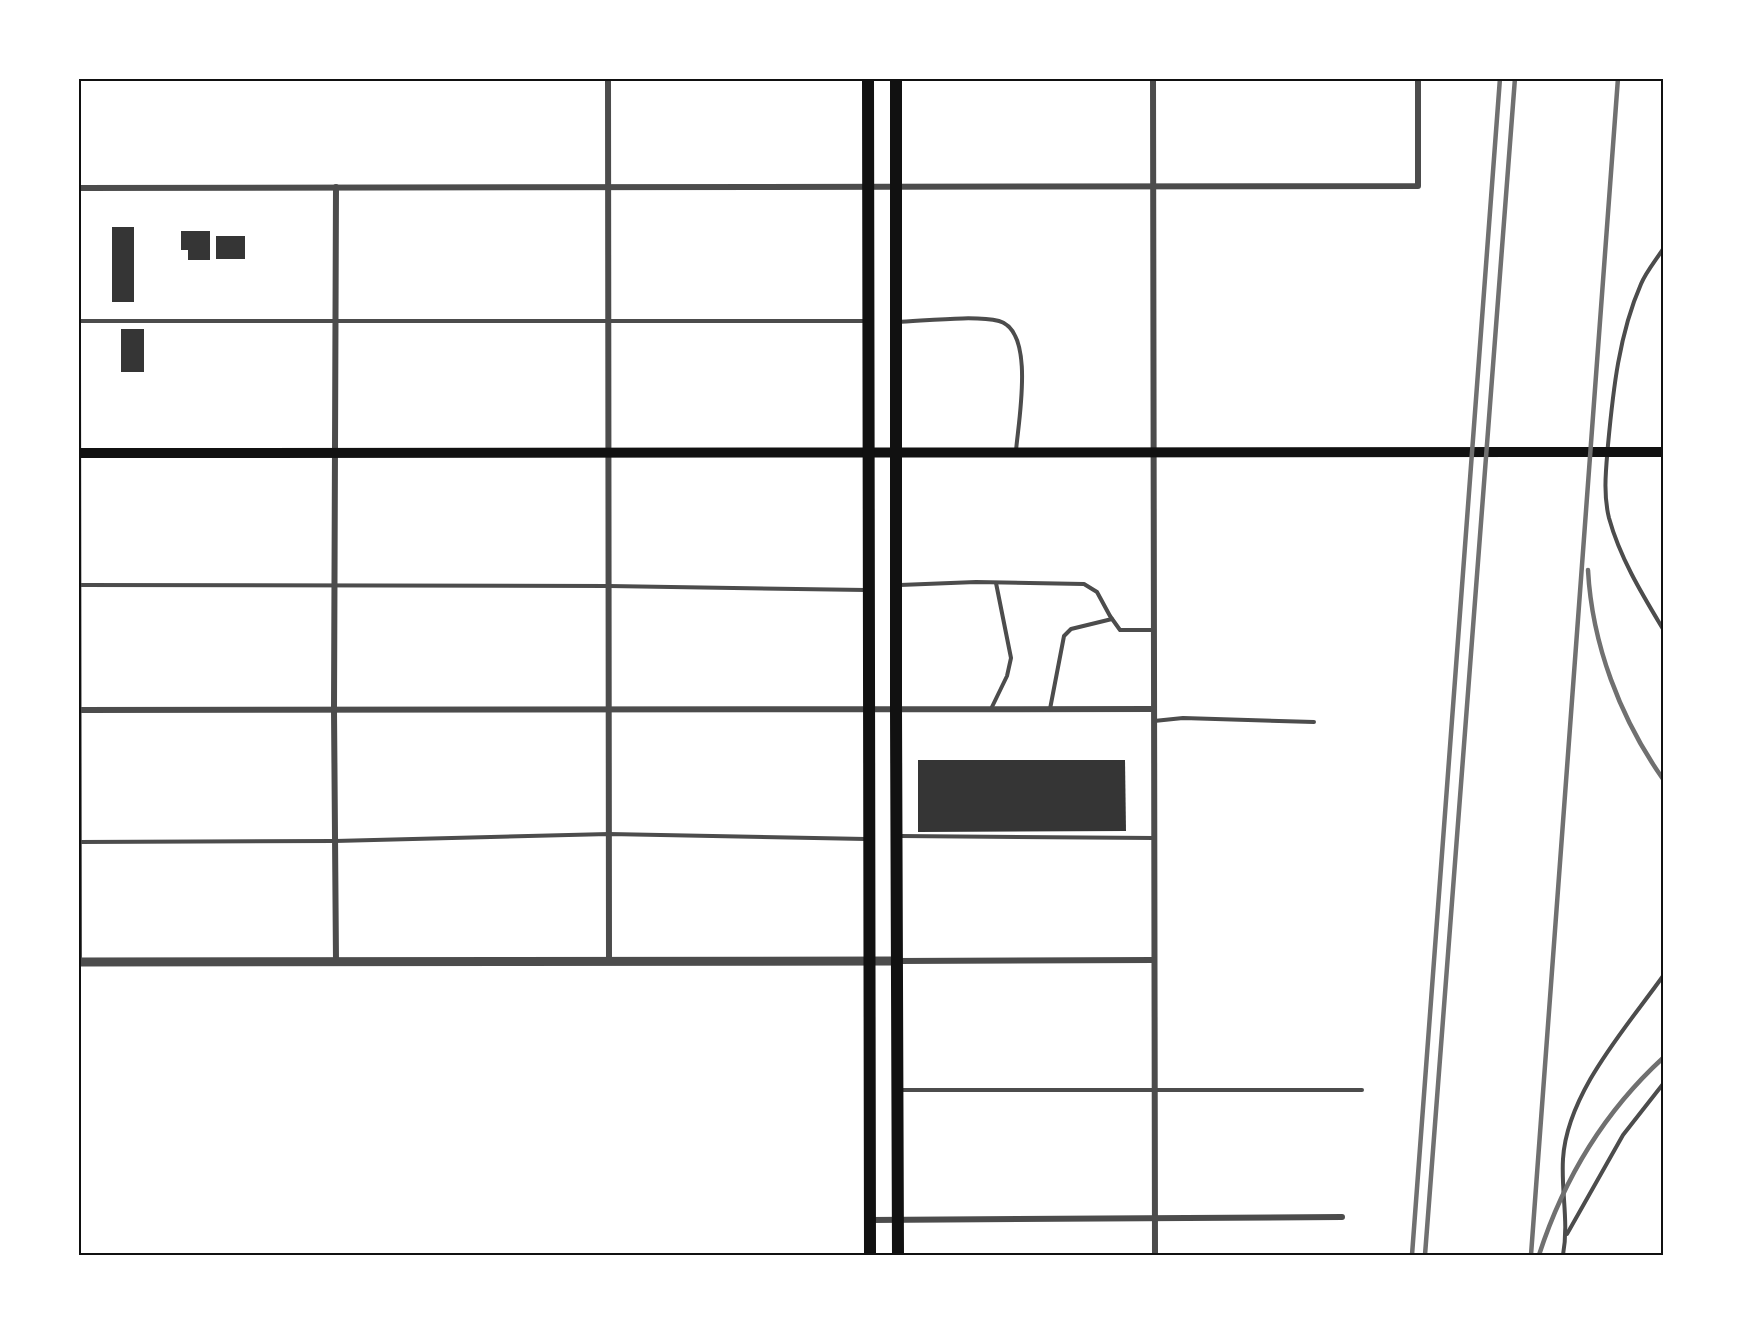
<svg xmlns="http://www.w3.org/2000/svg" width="1741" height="1333" viewBox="0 0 1741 1333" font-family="'Alegreya Sans',sans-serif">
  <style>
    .building { fill: #353535 }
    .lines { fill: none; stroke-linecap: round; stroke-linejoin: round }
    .service { stroke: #4c4c4c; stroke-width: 4 }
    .minor { stroke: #4c4c4c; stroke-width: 6 }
    .tertiary { stroke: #4c4c4c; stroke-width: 9 }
    .secondary { stroke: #111; stroke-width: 10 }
    .trunk { stroke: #111; stroke-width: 12 }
    .rail { stroke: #707070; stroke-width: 4.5 }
    .neatline { fill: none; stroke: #111; stroke-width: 2 }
  </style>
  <rect width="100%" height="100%" fill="#fff"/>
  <g class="building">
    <rect x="112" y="227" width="22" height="75"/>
    <polygon points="181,231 210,231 210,260 188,260 188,250 181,250"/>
    <rect x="216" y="236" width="29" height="23"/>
    <rect x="121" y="329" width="23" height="43"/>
    <polygon points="918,760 1125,760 1126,831 918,832"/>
  </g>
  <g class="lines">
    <g class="service">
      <path d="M1663,249C1656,260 1646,272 1641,284C1619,334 1613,391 1608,445C1606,469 1603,494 1609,518C1620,558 1642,594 1663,629"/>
      <polyline points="78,321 868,321"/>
      <path d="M897,322C924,321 974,315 999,321C1036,331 1018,423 1016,451"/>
      <polyline points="79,585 609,586 866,590"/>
      <polyline points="900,585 976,582 1084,584 1097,592 1110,616 1120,630 1153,630"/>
      <polyline points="991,709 1007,676 1011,658 996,583"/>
      <polyline points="1050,709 1064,636 1071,629 1112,619"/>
      <polyline points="1154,721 1183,718 1314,722"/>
      <polyline points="900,836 1154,838"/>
      <polyline points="79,842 335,841 609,834 866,839"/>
      <polyline points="78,982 79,962"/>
      <polyline points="901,1090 1362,1090"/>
      <polyline points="1567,1234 1623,1135 1663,1084"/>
      <path d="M1563,1255C1569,1222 1561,1192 1563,1159C1567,1093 1626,1028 1663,976"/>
    </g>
    <g class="minor">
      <polyline points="608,78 609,961"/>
      <polyline points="1153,78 1155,1255"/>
      <polyline points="336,187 334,710 336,961"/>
      <polyline points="78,188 1418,186 1418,78"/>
      <polyline points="78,353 79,962"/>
      <polyline points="78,710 1154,709"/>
      <polyline points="897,961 1154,960"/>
      <polyline points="870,1220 1342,1217"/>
    </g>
    <polyline class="tertiary" points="78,962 897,961"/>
    <polyline class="secondary" points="78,453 1663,452"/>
    <g class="trunk">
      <polyline points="868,78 870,1255"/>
      <polyline points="896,78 896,709 898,1255"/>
    </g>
    <g class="rail">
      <path d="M1588,570C1592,644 1620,718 1663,779"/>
      <polyline points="1412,1255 1500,78"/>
      <polyline points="1425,1255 1515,78"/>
      <polyline points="1531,1255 1618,78"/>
      <path d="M1539,1255C1564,1178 1603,1113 1663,1058"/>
    </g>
  </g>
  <rect width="1741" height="1333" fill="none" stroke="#ffffff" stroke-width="159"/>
  <rect x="80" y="80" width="1582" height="1174" class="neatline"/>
</svg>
